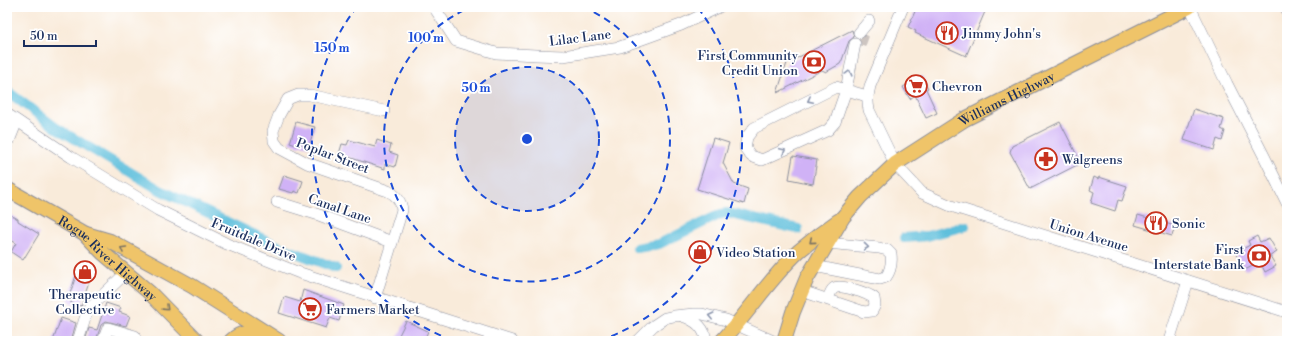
<svg xmlns="http://www.w3.org/2000/svg" width="1294" height="348" viewBox="0 0 1294 348" font-family="'Libre Bodoni',serif">
  <style>
    .lines { fill: none; stroke-linecap: round; stroke-linejoin: round }
    .canal { stroke: #5ebfdc; stroke-width: 10 }
    .building { fill: #d0b2f6 }
    .minor-tunnel { stroke: #cdc5c1; stroke-width: 11; stroke-dasharray: 11 5.5; stroke-linecap: butt }
    .minor-casing { stroke: #8a8d9c; stroke-width: 12 }
    .major-casing { stroke: #8a8d9c; stroke-width: 16 }
    .minor { stroke: #fff; stroke-width: 11 }
    .major { stroke: #efc469; stroke-width: 14 }
    .oneway { stroke: #8d97ae }
    .oneway2 { stroke: #7a7263 }
    .ring { fill: none; stroke: #1d4ed8; stroke-width: 2; stroke-dasharray: 7 5 }
    .labels { text-anchor: middle; stroke-width: 3.5; stroke-linejoin: round; paint-order: stroke }
    .poi-label { font-size: 13px; fill: #1b2f5e; stroke: #fff; text-anchor: start }
    .street-label { font-size: 13px; fill: #1b2f5e; stroke: #fff }
    .centre { fill: #1d4ed8; stroke: #fff; stroke-width: 2 }
    .ring-label { font-size: 12px; text-anchor: middle; font-weight: bold; fill: #1d4ed8; stroke: #fff; stroke-width: 3.5; stroke-linejoin: round; paint-order: stroke }
  </style>
  <rect width="100%" height="100%" fill="#fff"/>
  <filter id="ink" filterUnits="userSpaceOnUse"><feTurbulence type="fractalNoise" baseFrequency=".025" numOctaves="2"/><feDisplacementMap in="SourceGraphic" scale="8" xChannelSelector="R" yChannelSelector="G"/><feConvolveMatrix kernelMatrix="1 2 1 2 8 2 1 2 1" color-interpolation-filters="sRGB"/></filter>
  <filter id="wash" filterUnits="userSpaceOnUse"><feTurbulence type="fractalNoise" baseFrequency=".012" numOctaves="4" result="noise"/><feDisplacementMap in="SourceGraphic" scale="16" xChannelSelector="R" yChannelSelector="G"/><feGaussianBlur stdDeviation="0.9" result="paint"/><feColorMatrix in="noise" values="0 0 0 0 0 0 0 0 0 0 0 0 0 0 0 0 0 1.4 0 .05"/><feComposite in="paint" operator="in"/></filter>
  <g filter="url(#wash)">
    <rect width="100%" height="100%" fill="#f9ebda"/>
    <g class="lines">
      <g class="canal">
        <polyline points="7,91 55,127 160,190 278,246 336,268"/>
        <polyline points="904,238 927,236 965,226"/>
        <polyline points="637,248 659,244 721,214 727,213 798,229"/>
      </g>
    </g>
    <g id="blocks">
      <g class="building">
        <polygon points="917,7 987,7 966,56 915,33 916,31 908,27"/>
        <polygon points="852,30 854,37 849,41 842,60 840,64 826,72 822,70 777,93 787,63"/>
        <polygon points="922,76 928,88 926,89 937,113 926,118 915,95 910,99 903,87"/>
        <polygon points="1194,109 1224,119 1221,129 1225,131 1222,141 1217,139 1214,150 1184,140"/>
        <polygon points="296,122 315,127 309,147 300,144 299,146 290,143"/>
        <polygon points="1060,122 1081,163 1030,189 1010,152 1012,146"/>
        <polygon points="713,138 729,143 723,163 734,184 748,189 744,204 697,189"/>
        <polygon points="349,140 375,147 377,140 391,145 389,152 398,155 395,167 385,164 385,169 339,154 342,144 347,145"/>
        <polygon points="793,156 817,160 813,184 789,179"/>
        <polygon points="284,175 303,181 299,193 294,191 293,193 279,189"/>
        <polygon points="1094,177 1098,179 1099,177 1127,186 1122,201 1118,200 1115,211 1091,203 1094,192 1090,190"/>
        <polygon points="7,213 18,219 18,221 39,234 23,260 11,252 16,243 7,238"/>
        <polygon points="1138,215 1175,226 1172,236 1135,225"/>
        <polygon points="1257,236 1260,242 1269,238 1277,252 1270,256 1276,266 1265,272 1260,262 1245,270 1235,253 1250,245 1248,241"/>
        <polygon points="79,266 93,271 81,306 71,303 71,301 68,300"/>
        <polygon points="303,290 344,305 339,321 330,318 326,328 279,313 284,297 300,302"/>
        <polygon points="106,303 121,308 119,312 130,316 126,326 106,321 101,325 96,341 85,341 89,328 97,330"/>
        <polygon points="61,318 76,323 71,341 53,341"/>
        <polygon points="406,321 428,331 424,341 396,341"/>
      </g>
    </g>
  </g>
  <g filter="url(#ink)">
    <use href="#blocks" fill-opacity="0" stroke="#8a8d9c" stroke-width="1"/>
    <g class="lines">
      <polyline class="minor-tunnel" points="860,45 864,34"/>
      <g class="minor-casing">
        <g id="minor">
          <polyline points="434,7 456,41 496,53 536,55 563,56 620,47 681,25 719,7"/>
          <path d="M903,7L870,86C868,95 867,100 869,110L895,164L922,193L951,206L1287,312"/>
          <polyline points="1190,7 1227,84 1264,156 1287,203"/>
          <polyline points="1285,7 1287,10"/>
          <polyline points="859,33 869,21"/>
          <polyline points="855,44 846,90 835,122 828,130 762,160 751,156 745,148 747,137 754,128 836,87 867,96"/>
          <polyline points="7,114 71,157 158,210 227,244 297,272 512,341"/>
          <polyline points="7,146 17,121"/>
          <polyline points="277,202 319,215 392,242"/>
          <path d="M814,266L880,279L886,277C891,270 892,262 891,254L887,250L879,248L827,243"/>
          <path d="M802,291L864,312L872,311L875,305L874,298C867,293 841,284 834,288C830,291 829,296 828,300"/>
          <path d="M375,298L402,210C401,200 396,195 388,191L307,163L279,148L274,141L273,131L279,115L288,99L298,95H310L384,111"/>
          <path d="M682,316C695,320 705,328 706,341"/>
          <polyline points="78,341 88,309 127,272"/>
          <polyline points="103,341 108,328 135,336 133,341"/>
          <polyline points="638,341 653,326 665,318 674,316 694,314 702,314 726,320 773,341"/>
          <polyline points="1169,341 1188,281"/>
        </g>
      </g>
      <g class="major-casing">
        <g id="major">
          <path id="s1" d="M7,189L84,233L103,253L150,293L197,341"/>
          <polyline points="86,234 110,241 192,286 279,341"/>
          <path d="M231,341C243,329 253,333 268,336"/>
          <path d="M722,341C749,312 770,278 799,251C812,240 825,230 838,221"/>
          <path id="s2" d="M784,341L793,312L807,278L843,217L860,197L895,164L965,119L1189,7"/>
        </g>
      </g>
      <use href="#minor" class="minor"/>
      <use href="#major" class="major"/>
    </g>
    <defs><path id="oneway-chevron" d="M-2-3.5L2.5 0L-2 3.5" fill="none" stroke-width="1.6" stroke-linecap="round" stroke-linejoin="round"/></defs>
    <g class="oneway">
      <use href="#oneway-chevron" transform="translate(849 73) rotate(-75)"/>
      <use href="#oneway-chevron" transform="translate(810 100) rotate(153)"/>
      <use href="#oneway-chevron" transform="translate(783 151) rotate(-25)"/>
      <use href="#oneway-chevron" transform="translate(866 247) rotate(6)"/>
      <use href="#oneway-chevron" transform="translate(711 316) rotate(-167)"/>
    </g>
    <g class="oneway2">
      <use href="#oneway-chevron" transform="translate(812 241) rotate(140)"/>
      <use href="#oneway-chevron" transform="translate(123 249) rotate(-150)"/>
      <use href="#oneway-chevron" transform="translate(166 308) rotate(44)"/>
    </g>
  </g>
  <circle cx="527" cy="139" r="72" fill="#1d4ed8" fill-opacity=".12"/>
  <g class="ring">
    <circle cx="527" cy="139" r="72"/>
    <path d="M583 7A143 143 0 1 1 471 7"/>
    <path d="M452 340A215 215 0 0 1 356 8M698 8A215 215 0 0 1 602 340"/>
  </g>
  <defs>
    <g id="restaurant-ring" transform="scale(1.15)"><circle r="9.5" fill="#fff" stroke="#c8321e" stroke-width="1.5"/><path d="M-5-6h1v4h1v-4h1v4h1v-4h1v5L-1.5 .5V6h-2V.5L-5-1ZM5-6V6H3V1.5H1.5Q1.5-4 5-6Z" fill="#c8321e"/></g>
    <g id="bank-ring" transform="scale(1.15)"><circle r="9.5" fill="#fff" stroke="#c8321e" stroke-width="1.5"/><path d="M-6-4H6V4H-6ZM0-2.3a2.3 2.3 0 1 0 0 4.6a2.3 2.3 0 1 0 0-4.6Z" fill="#c8321e"/></g>
    <g id="supermarket-ring" transform="scale(1.15)"><circle r="9.5" fill="#fff" stroke="#c8321e" stroke-width="1.5"/><path d="M-6-5.5h2.5l.6 2H6L4.5 2H-2.5L-4.4-4H-6ZM-1.5 3.2a1.3 1.3 0 1 0 .1 0ZM3 3.2a1.3 1.3 0 1 0 .1 0Z" fill="#c8321e"/></g>
    <g id="pharmacy-ring" transform="scale(1.15)"><circle r="9.5" fill="#fff" stroke="#c8321e" stroke-width="1.5"/><path d="M-2-6h4v4h4v4h-4v4h-4v-4h-4v-4h4Z" fill="#c8321e"/></g>
    <g id="shop-ring" transform="scale(1.15)"><circle r="9.5" fill="#fff" stroke="#c8321e" stroke-width="1.5"/><path d="M-5-2.5h2.3a2.7 3.5 0 0 1 5.4 0H5L5.5 6h-11ZM-1.5-2.5h3a1.5 2.3 0 0 0-3 0Z" fill="#c8321e"/></g>
  </defs>
  <g fill-rule="evenodd">
    <use href="#restaurant-ring" x="947" y="33"/>
    <use href="#bank-ring" x="814" y="62"/>
    <use href="#supermarket-ring" x="916" y="86"/>
    <use href="#pharmacy-ring" x="1046" y="159"/>
    <use href="#restaurant-ring" x="1156" y="223"/>
    <use href="#shop-ring" x="700" y="252"/>
    <use href="#bank-ring" x="1259" y="256"/>
    <use href="#shop-ring" x="85" y="272"/>
    <use href="#supermarket-ring" x="310" y="309"/>
  </g>
  <g class="labels">
    <g class="poi-label">
      <text x="962" y="38">Jimmy John's</text>
      <text x="798" y="60" text-anchor="end">First Community<tspan x="798" dy="15">Credit Union</tspan></text>
      <text x="932" y="91">Chevron</text>
      <text x="1062" y="164">Walgreens</text>
      <text x="1172" y="228">Sonic</text>
      <text x="1244" y="254" text-anchor="end">First<tspan x="1244" dy="15">Interstate Bank</tspan></text>
      <text x="716" y="257">Video Station</text>
      <text x="85" y="299" text-anchor="middle">Therapeutic<tspan x="85" dy="15">Collective</tspan></text>
      <text x="326" y="314">Farmers Market</text>
    </g>
    <g class="street-label">
      <text transform="translate(580 37) rotate(-7)" y="5">Lilac Lane</text>
      <text dy="5" stroke="none"><textPath href="#s2" startOffset="342">Williams Highway</textPath></text>
      <text transform="translate(333 155) rotate(21)" y="5">Poplar Street</text>
      <text transform="translate(340 208) rotate(19)" y="5">Canal Lane</text>
      <text transform="translate(1089 235) rotate(17)" y="5">Union Avenue</text>
      <text transform="translate(254 239) rotate(23)" y="5">Fruitdale Drive</text>
      <text dy="5" stroke="none"><textPath href="#s1" startOffset="123">Rogue River Highway</textPath></text>
    </g>
  </g>
  <circle cx="527" cy="139" r="6" class="centre"/>
  <g class="ring-label">
    <text x="426" y="42">100 m</text>
    <text x="332" y="52">150 m</text>
    <text x="476" y="92">50 m</text>
  </g>
  <rect width="1294" height="348" fill="none" stroke="#fff" stroke-width="24"/>
  <path d="M24 40v6h72v-6" fill="none" stroke="#1b2f5e" stroke-width="2"/>
  <text x="30" y="40" font-size="12" fill="#1b2f5e" stroke="#ffffff" stroke-width="3" paint-order="stroke">50 m</text>
</svg>
